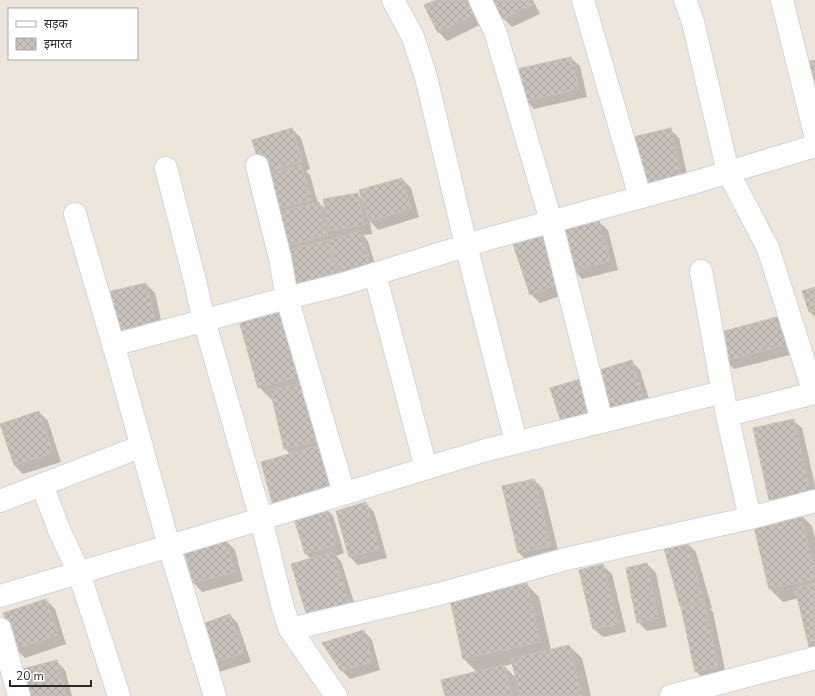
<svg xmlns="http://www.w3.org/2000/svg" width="815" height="696" viewBox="0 0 815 696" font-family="'Nunito Sans','Noto Sans Devanagari',sans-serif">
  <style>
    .shadow { fill: #0003; fill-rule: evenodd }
    .building { fill: url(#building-cross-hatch); stroke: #c9c1b4 }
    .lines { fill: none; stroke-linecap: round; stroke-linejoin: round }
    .minor-casing { stroke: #d0d4e4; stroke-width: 24 }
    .minor { stroke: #fff; stroke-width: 22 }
  </style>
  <defs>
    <pattern id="building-cross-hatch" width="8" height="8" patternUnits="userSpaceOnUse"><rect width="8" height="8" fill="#c9c2ba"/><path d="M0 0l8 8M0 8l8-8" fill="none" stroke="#ada7a0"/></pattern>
  </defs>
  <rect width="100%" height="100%" fill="#eee5db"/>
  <g class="shadow">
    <polygon points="438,0 490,20 447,41 439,32"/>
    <polygon points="494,0 533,0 540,14 512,27 503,18"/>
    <polygon points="571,58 580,66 587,97 534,109 526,100"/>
    <polygon points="292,129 301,138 310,169 306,171 310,175 318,204 319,203 326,210 357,194 363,200 402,179 411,188 419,217 378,230 370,221 372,234 363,235 368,241 378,274 304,303 264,176"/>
    <polygon points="670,129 679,138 689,184 653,192 644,183"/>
    <polygon points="599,222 608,230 618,270 582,279 574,270"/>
    <polygon points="512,239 574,291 540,303 531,294"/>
    <polygon points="146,284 155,293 164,333 113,334"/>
    <polygon points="815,288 815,317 810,312 803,291"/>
    <polygon points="239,318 315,388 332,449 291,455 285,449 273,400 272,400 259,387"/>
    <polygon points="790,326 797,353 734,369 725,360"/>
    <polygon points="631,361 640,370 652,409 608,410"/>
    <polygon points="39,412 48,421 61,462 23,474 14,465"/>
    <polygon points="793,420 802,428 815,485 815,501 779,509 770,500 754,428"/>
    <polygon points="534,480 543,489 559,554 528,562 519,553 503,487"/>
    <polygon points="365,503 374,512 387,558 358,565 350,557"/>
    <polygon points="324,507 333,516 344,553 336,556 341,561 357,612 317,624 311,559 306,554 294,516"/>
    <polygon points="799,513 812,526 815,538 815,654 799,598 783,602 770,589 754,524"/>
    <polygon points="226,541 235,550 243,581 202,592 194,583"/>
    <polygon points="687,543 696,552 712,608 710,609 713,612 726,675 704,680 696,671 682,607 681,605"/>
    <polygon points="647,564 656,573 667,627 647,631 638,622"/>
    <polygon points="603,566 612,574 626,632 603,637 594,629"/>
    <path d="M526,584L539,597L551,650L569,646L582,658L591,696H446L477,672L464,659ZM513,664L516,678L504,666Z"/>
    <polygon points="46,600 55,609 66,644 25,658 16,649"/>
    <polygon points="230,615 238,624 251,662 219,672 211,664"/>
    <polygon points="364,631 372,640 380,670 350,679 341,670"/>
    <polygon points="57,662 65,670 72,696 26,696"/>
  </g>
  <g class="building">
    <polygon points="436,0 477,0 482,11 438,33 424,5"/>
    <polygon points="493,0 530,0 532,5 502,19"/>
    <polygon points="571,57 579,89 525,101 517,69"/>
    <polygon points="815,60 815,112 803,62"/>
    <polygon points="292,128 302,161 262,173 252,140"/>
    <polygon points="671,128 681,176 643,184 633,137"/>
    <polygon points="301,165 311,200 272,210 262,175"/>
    <polygon points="402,178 411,209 369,221 359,190"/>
    <polygon points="358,193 364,225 329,231 323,199"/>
    <polygon points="319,202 328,235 281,247 272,214"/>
    <polygon points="599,220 610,261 573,271 562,230"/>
    <polygon points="547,227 566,282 530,295 511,238"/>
    <polygon points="360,231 370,265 339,275 329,240"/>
    <polygon points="327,240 339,282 294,295 282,252"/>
    <polygon points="146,283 156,324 112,334 103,293"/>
    <polygon points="815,287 815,311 809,312 802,291"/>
    <polygon points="285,303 306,374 258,388 238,317"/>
    <polygon points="781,316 789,344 724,361 716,333"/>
    <polygon points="632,360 644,400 607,411 596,371"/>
    <polygon points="584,378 595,415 562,425 550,388"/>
    <polygon points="310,381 324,440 284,449 270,390"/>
    <polygon points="39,411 53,453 14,465 0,424"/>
    <polygon points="794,419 810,491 769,500 753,428"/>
    <polygon points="324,444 337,488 273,506 261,462"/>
    <polygon points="534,479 551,546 518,553 502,486"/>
    <polygon points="366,502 379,549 349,557 336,511"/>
    <polygon points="325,506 336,545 305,554 293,515"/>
    <polygon points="800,512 815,574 815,579 769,589 753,523"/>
    <polygon points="226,540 235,572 193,583 184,551"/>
    <polygon points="687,542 703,600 680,606 664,548"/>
    <polygon points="333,552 349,603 307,616 291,564"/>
    <polygon points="647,563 658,618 637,623 626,568"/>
    <polygon points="603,564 618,624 593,629 579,570"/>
    <polygon points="527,583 540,642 463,659 450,599"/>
    <polygon points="815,583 815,650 810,651 795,588"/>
    <polygon points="46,599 58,635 15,649 3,613"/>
    <polygon points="704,602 718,667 695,672 681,607"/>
    <polygon points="230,614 243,653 210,664 197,626"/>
    <polygon points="364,630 372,662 341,671 322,643"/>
    <polygon points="569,645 582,696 520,696 511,659"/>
    <polygon points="57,660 66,696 25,696 19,670"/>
    <polygon points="504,665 512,696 445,696 441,680"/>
  </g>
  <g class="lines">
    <g class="minor-casing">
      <g id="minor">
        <polyline points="393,0 413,37 426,77 466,245 516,442"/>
        <polyline points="480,0 495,31 551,221 602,422"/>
        <polyline points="583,0 640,197"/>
        <polyline points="685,0 693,22 728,172 768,248 814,393"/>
        <polyline points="782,0 815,134"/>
        <polyline points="257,166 280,258 287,298 344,493"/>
        <polyline points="166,168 195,281 204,320 261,519 283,608 290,629 336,696"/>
        <polyline points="75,214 120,368 169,546 215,696"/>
        <polyline points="701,271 727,415 750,518"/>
        <polyline points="375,274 426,468"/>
        <polyline points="113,345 287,298 343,284 484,240 689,184 815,146"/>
        <polyline points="727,415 815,393"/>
        <polyline points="42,485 60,532 79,573 119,696"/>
        <polyline points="0,501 142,446"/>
        <polyline points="0,596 261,519 486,450 723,392"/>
        <polyline points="0,629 19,696"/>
        <polyline points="290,629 439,594 570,558 750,518 815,501"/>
        <polyline points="671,696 815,658"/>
      </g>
    </g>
    <use href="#minor" class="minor"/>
  </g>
  <rect x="8" y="8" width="130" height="52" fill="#ffffff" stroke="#aaaaaa"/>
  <rect x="16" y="21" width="20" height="6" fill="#ffffff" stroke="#aaaaaa"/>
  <text x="44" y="28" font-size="12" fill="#2a2a2a">सड़क</text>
  <rect x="16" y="38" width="20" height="12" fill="url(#building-cross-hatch)" stroke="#aaaaaa"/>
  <text x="44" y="48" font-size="12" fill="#2a2a2a">इमारत</text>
  <path d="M10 680v6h81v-6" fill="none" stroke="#2a2a2a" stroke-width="2"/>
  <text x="16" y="680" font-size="12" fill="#2a2a2a" stroke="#ffffff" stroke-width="3" paint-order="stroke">20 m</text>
</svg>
